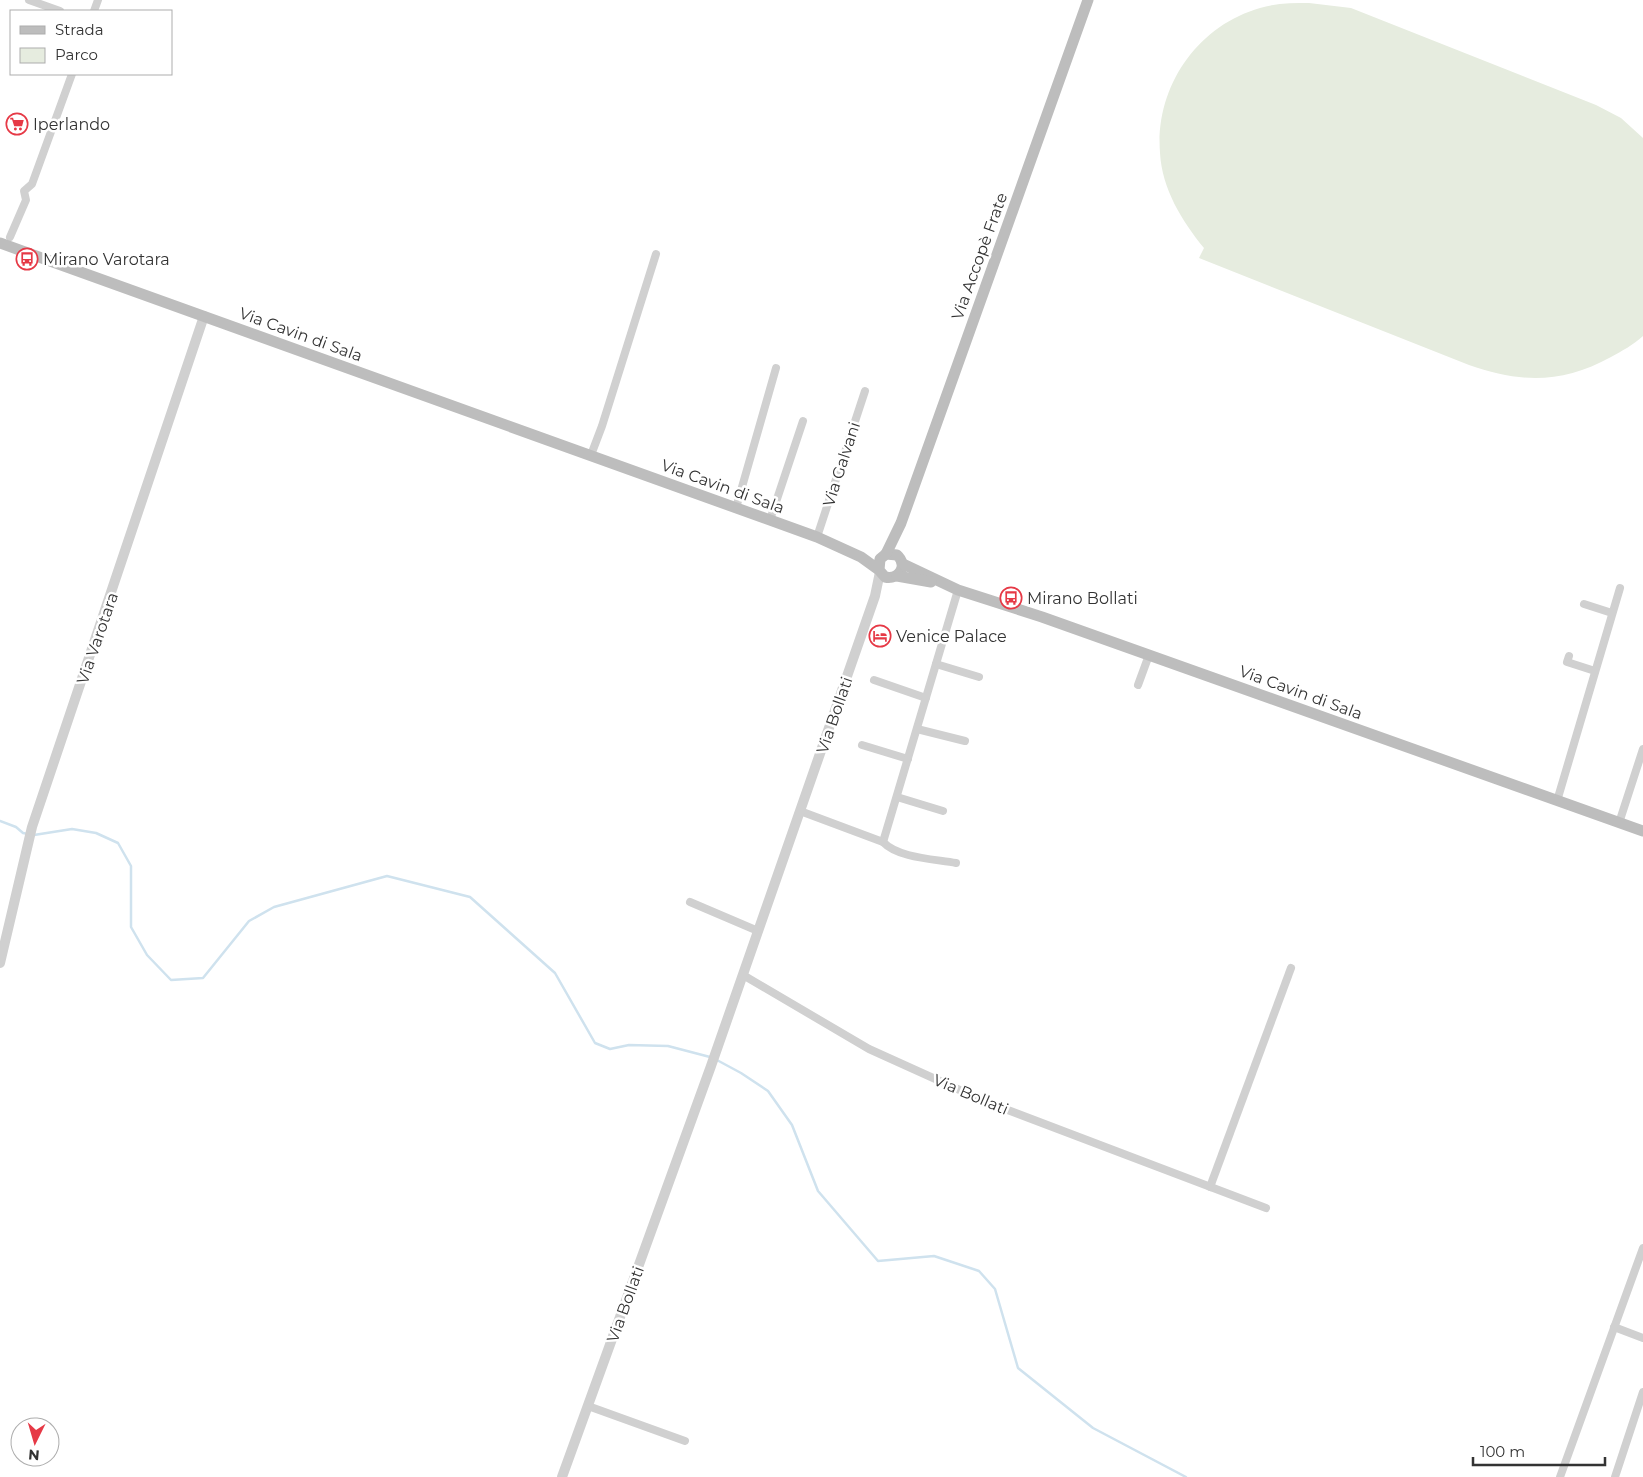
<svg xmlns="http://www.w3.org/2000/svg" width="1643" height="1477" viewBox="0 0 1643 1477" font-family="Montserrat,sans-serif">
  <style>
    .green { fill: #e6ecdf }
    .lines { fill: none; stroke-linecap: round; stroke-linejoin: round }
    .stream { stroke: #cfe2ee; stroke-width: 2.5 }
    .minor { stroke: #d0d0d0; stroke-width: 8 }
    .tertiary { stroke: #d0d0d0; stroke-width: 10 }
    .secondary { stroke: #bdbdbd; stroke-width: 11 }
    .labels { text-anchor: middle; stroke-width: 5; stroke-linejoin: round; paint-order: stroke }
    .poi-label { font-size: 16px; fill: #333; stroke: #fff; text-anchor: start }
    .street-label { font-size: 16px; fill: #333; stroke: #fff }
  </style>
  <rect width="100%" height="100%" fill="#fff"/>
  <path class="green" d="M1309,3L1351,8L1596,105L1621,118L1643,138V336C1633,345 1622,351 1611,357C1562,384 1520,383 1469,365L1199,258L1204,248C1182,221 1162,189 1160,153C1155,87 1197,26 1260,8C1276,3 1293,3 1309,3Z"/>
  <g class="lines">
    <g class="stream">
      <polyline points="0,821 16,827 23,833 28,834"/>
      <polyline points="34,835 72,829 96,833 118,843 131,866 131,927 147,955 171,980 203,978 249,921 274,907 387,876 470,897 555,973 595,1043 610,1049 629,1045 668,1046 710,1057"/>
      <polyline points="715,1059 741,1073 768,1091 792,1125 818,1191 878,1261 934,1256 979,1271 995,1289 1018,1368 1093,1428 1186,1477"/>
    </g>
    <g class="minor">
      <polyline points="29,0 60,11"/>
      <polyline points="94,11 98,0"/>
      <polyline points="10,237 26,200 24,191 32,184 72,74"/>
      <polyline points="591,455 602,426 656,254"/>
      <polyline points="736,508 776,368"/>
      <polyline points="770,520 803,421"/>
      <polyline points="817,537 865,391"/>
      <polyline points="1584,604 1612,613"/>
      <polyline points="1569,656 1567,662 1595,671"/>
      <polyline points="936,664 979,677"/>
      <polyline points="874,680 926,698"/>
      <polyline points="1138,685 1149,655"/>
      <polyline points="917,729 965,741"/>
      <polyline points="862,745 908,759"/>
      <polyline points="897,797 943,811"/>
      <polyline points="1557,801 1620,588"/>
      <polyline points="800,811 883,842 958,590"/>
      <polyline points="1619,823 1643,749"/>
      <path d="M883,842C898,858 934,859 956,863"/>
      <polyline points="690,902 758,931"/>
      <polyline points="743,975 869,1049 984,1101 1266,1208"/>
      <polyline points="1210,1187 1291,968"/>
      <polyline points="1614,1327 1643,1338"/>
      <polyline points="588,1406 685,1441"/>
      <polyline points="1560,1477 1643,1248"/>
      <polyline points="1615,1477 1643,1392"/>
    </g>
    <g class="tertiary">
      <polyline points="0,963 32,827 204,316"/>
      <polyline points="562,1477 711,1066 875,596 880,572"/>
    </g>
    <g class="secondary">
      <path d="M0,243L817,537L861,557L879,570L885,577C900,580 908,565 897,555L886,554L880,559L879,570"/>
      <polyline points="886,554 901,523 1088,0"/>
      <polyline points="903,564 958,590 1042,617 1643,831"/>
      <polyline points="897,576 931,582"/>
    </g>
  </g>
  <defs>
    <g id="supermarket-ring" transform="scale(1.125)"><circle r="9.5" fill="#fff" stroke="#e63946" stroke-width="1.5"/><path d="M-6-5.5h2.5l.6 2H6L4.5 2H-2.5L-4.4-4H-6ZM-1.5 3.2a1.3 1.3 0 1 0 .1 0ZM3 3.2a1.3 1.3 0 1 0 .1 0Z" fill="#e63946"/></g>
    <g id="bus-ring" transform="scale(1.125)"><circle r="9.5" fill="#fff" stroke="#e63946" stroke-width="1.5"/><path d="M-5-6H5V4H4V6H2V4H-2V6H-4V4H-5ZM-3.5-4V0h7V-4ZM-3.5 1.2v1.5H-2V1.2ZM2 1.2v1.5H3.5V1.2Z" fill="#e63946"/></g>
    <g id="hotel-ring" transform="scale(1.125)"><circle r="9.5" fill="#fff" stroke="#e63946" stroke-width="1.5"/><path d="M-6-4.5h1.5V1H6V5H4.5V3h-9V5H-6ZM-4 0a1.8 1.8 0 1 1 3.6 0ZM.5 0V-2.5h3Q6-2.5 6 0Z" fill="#e63946"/></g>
  </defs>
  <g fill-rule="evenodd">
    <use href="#supermarket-ring" x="17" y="124"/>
    <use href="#bus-ring" x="27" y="259"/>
    <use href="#bus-ring" x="1011" y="598"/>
    <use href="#hotel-ring" x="880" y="636"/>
  </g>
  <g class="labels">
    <g class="poi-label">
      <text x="33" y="130">Iperlando</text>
      <text x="43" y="265">Mirano Varotara</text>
      <text x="1027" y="604">Mirano Bollati</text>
      <text x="896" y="642">Venice Palace</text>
    </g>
    <g class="street-label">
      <text transform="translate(979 256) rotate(-70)" y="6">Via Accopè Frate</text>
      <text transform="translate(301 334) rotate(20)" y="6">Via Cavin di Sala</text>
      <text transform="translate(841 464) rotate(-72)" y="6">Via Galvani</text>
      <text transform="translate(723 486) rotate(20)" y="6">Via Cavin di Sala</text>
      <text transform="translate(97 638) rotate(-71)" y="6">Via Varotara</text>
      <text transform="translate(1301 692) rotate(20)" y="6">Via Cavin di Sala</text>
      <text transform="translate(834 715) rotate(-71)" y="6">Via Bollati</text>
      <text transform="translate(971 1094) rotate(23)" y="6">Via Bollati</text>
      <text transform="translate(625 1304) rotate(-70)" y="6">Via Bollati</text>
    </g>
  </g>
  <rect x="10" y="10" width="162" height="65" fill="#ffffff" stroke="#adadad"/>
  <rect x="20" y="26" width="25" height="8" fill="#bdbdbd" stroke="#adadad"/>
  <text x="55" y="35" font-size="15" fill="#333333">Strada</text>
  <rect x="20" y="48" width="25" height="15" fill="#e6ecdf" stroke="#adadad"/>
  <text x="55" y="60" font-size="15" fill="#333333">Parco</text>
  <g transform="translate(35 1442) rotate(185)"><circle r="24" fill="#ffffff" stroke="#adadad"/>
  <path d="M0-4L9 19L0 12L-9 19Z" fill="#e63946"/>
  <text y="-8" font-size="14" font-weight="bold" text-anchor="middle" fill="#333333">N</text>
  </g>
  <path d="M1473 1457v8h132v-8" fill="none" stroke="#333333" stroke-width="2.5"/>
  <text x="1480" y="1457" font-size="15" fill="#333333" stroke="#ffffff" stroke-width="4" paint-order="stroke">100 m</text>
</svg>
